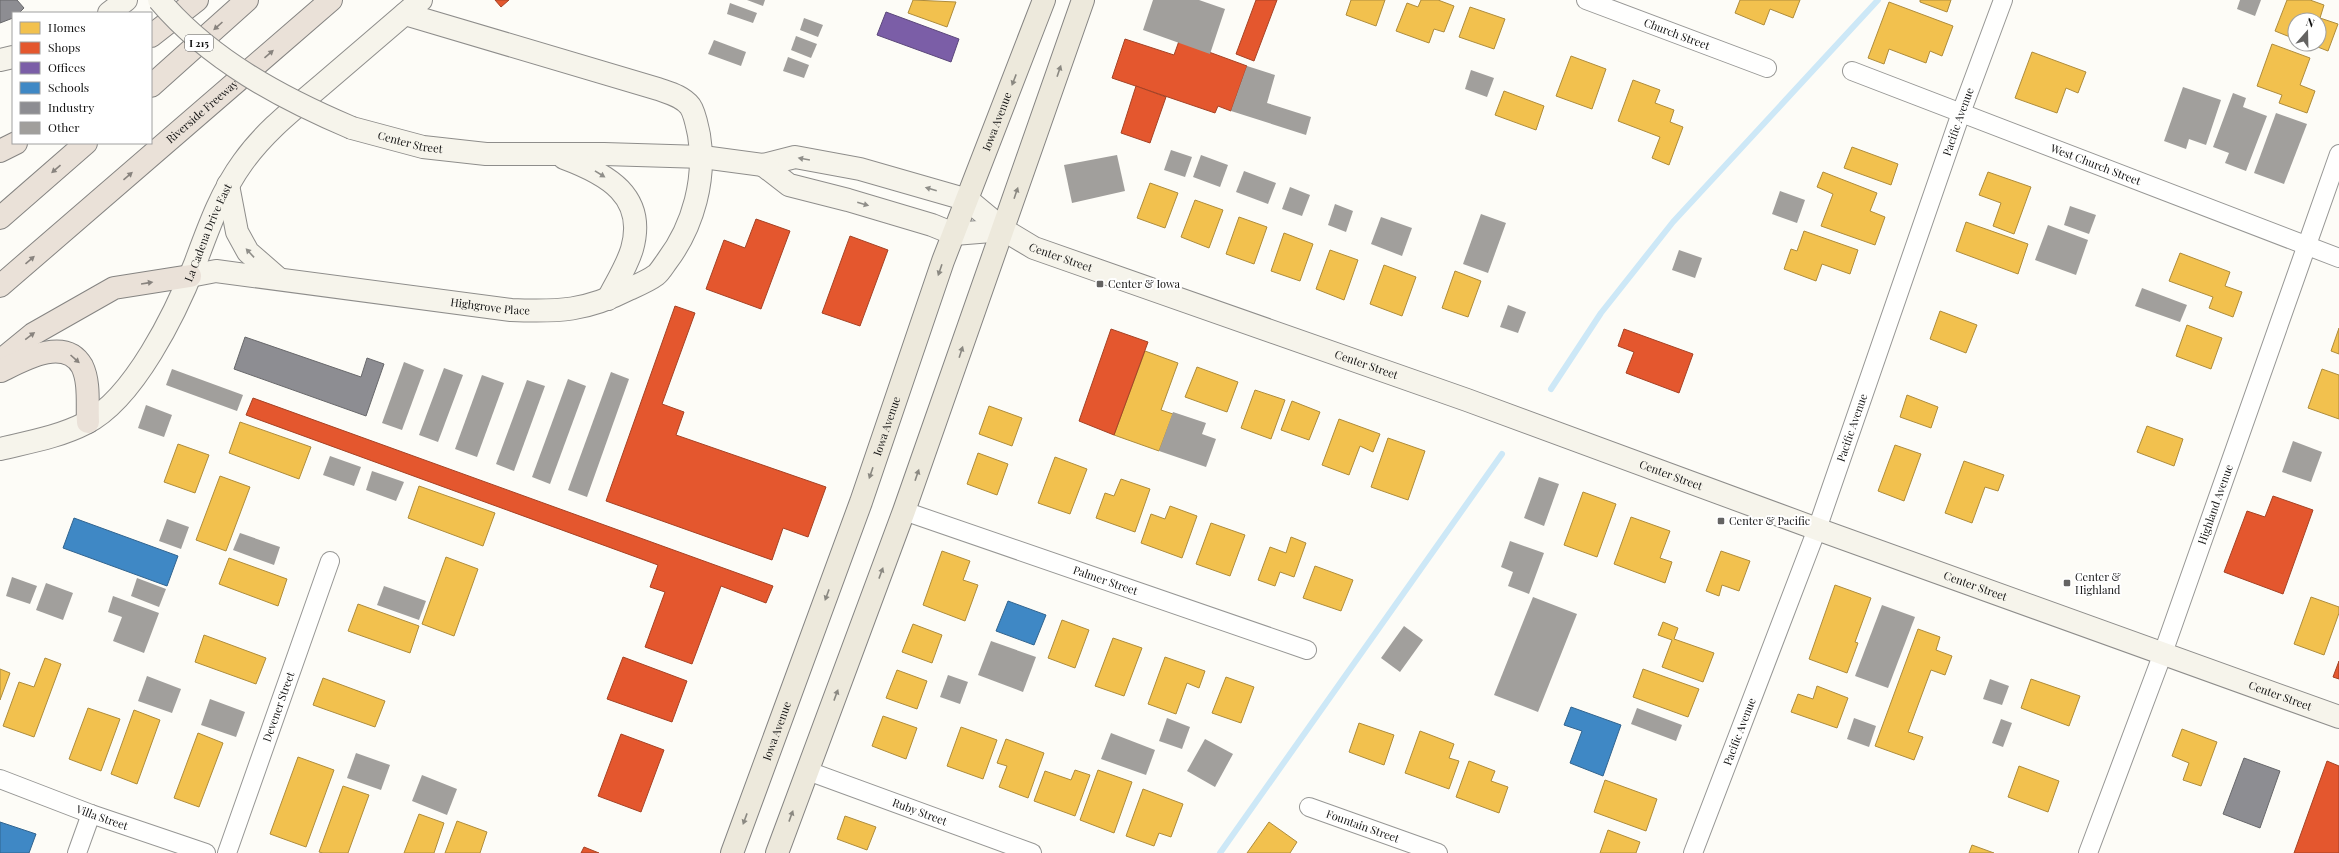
<svg xmlns="http://www.w3.org/2000/svg" width="2339" height="853" viewBox="0 0 2339 853" font-family="'Playfair Display',serif">
  <style>
    .homes { fill: #f2c14e; stroke: #ae8c3c }
    .shops { fill: #e4572e; stroke: #a54225 }
    .offices { fill: #7b5ea7; stroke: #5b477a }
    .schools { fill: #3f88c5; stroke: #31648f }
    .industry { fill: #8d8d92; stroke: #68686b }
    .lines { fill: none; stroke-linecap: round; stroke-linejoin: round }
    .stream { stroke: #cde8f7; stroke-width: 6 }
    .building { fill: #a19f9c }
    .street-casing { stroke: #979795; stroke-width: 20 }
    .secondary-casing { stroke: #8e8d8b; stroke-width: 24 }
    .primary-casing { stroke: #858482; stroke-width: 24 }
    .highway-casing { stroke: #858482; stroke-width: 24 }
    .street { stroke: #fffffe; stroke-width: 18 }
    .secondary { stroke: #f6f4eb; stroke-width: 22 }
    .primary { stroke: #ede9dc; stroke-width: 22 }
    .highway { stroke: #eae1d8; stroke-width: 22 }
    .secondary-bridge-casing { stroke: #8e8d8b; stroke-width: 24; stroke-linecap: butt }
    .secondary-bridge { stroke: #f6f4eb; stroke-width: 22 }
    .oneway { fill: #88837e }
    .oneway2 { fill: #8a8881 }
    .oneway3 { fill: #8f8e89 }
    .poi-dot { fill: #646362; stroke: #fff; stroke-width: 1.5 }
    .labels { text-anchor: middle; stroke-width: 4; stroke-linejoin: round; paint-order: stroke }
    .shield { fill: #fff; stroke: #585858; stroke-width: 1 }
    .shield-label { font-size: 10px; font-weight: bold; fill: #111 }
    .street-label { font-size: 11px; fill: #111; stroke: #fff }
    .poi-label { font-size: 11px; fill: #111; stroke: #fff; text-anchor: start }
  </style>
  <rect width="100%" height="100%" fill="#fdfcf7"/>
  <g class="homes">
    <polygon points="913,0 956,2 947,27 908,13"/>
    <polygon points="1351,0 1385,0 1376,26 1346,15"/>
    <polygon points="1421,0 1438,0 1454,6 1444,32 1434,29 1429,43 1396,31 1407,3 1418,7"/>
    <polygon points="1740,0 1800,0 1793,18 1770,9 1764,25 1735,13"/>
    <polygon points="1920,0 1951,0 1947,12 1920,2"/>
    <polygon points="2287,0 2310,0 2324,5 2320,18 2338,24 2328,51 2310,44 2319,44 2319,20 2295,20 2295,39 2275,31"/>
    <polygon points="1889,2 1953,26 1942,56 1930,51 1926,63 1889,49 1884,64 1868,58"/>
    <polygon points="1470,7 1505,19 1494,49 1459,37"/>
    <polygon points="2272,44 2310,58 2300,85 2315,91 2307,113 2279,103 2282,95 2257,86"/>
    <polygon points="2032,52 2086,72 2078,93 2066,88 2057,113 2015,98"/>
    <polygon points="1571,56 1606,69 1592,109 1556,96"/>
    <polygon points="1633,80 1660,90 1655,103 1674,110 1670,122 1683,127 1669,165 1652,158 1660,137 1618,121"/>
    <polygon points="1504,91 1544,106 1536,130 1495,115"/>
    <polygon points="1852,147 1898,164 1891,185 1844,168"/>
    <polygon points="1823,172 1877,193 1870,211 1885,217 1875,245 1821,226 1833,194 1817,187"/>
    <polygon points="1988,172 2031,187 2014,234 1993,226 2001,203 1979,195"/>
    <polygon points="1150,183 1178,193 1165,228 1137,218"/>
    <polygon points="1195,200 1223,210 1209,248 1181,237"/>
    <polygon points="1239,217 1267,227 1254,264 1226,254"/>
    <polygon points="1966,222 2028,244 2018,274 1956,251"/>
    <polygon points="1804,231 1858,250 1850,274 1822,264 1816,281 1784,269 1791,249 1797,251"/>
    <polygon points="1284,233 1313,244 1300,281 1271,271"/>
    <polygon points="1330,250 1358,260 1344,300 1316,289"/>
    <polygon points="2180,253 2230,272 2225,286 2242,292 2233,317 2209,308 2213,297 2169,281"/>
    <polygon points="1384,265 1416,277 1402,316 1370,304"/>
    <polygon points="1455,271 1481,281 1468,317 1442,308"/>
    <polygon points="1940,311 1977,325 1966,353 1930,339"/>
    <polygon points="2187,325 2222,338 2211,369 2176,356"/>
    <polygon points="2339,328 2339,354 2331,351"/>
    <polygon points="1145,351 1178,363 1161,410 1173,414 1159,451 1114,435"/>
    <polygon points="1197,367 1238,382 1227,412 1185,397"/>
    <polygon points="2322,369 2339,375 2339,419 2308,408"/>
    <polygon points="1255,390 1285,400 1271,439 1241,428"/>
    <polygon points="1907,395 1938,407 1931,428 1900,417"/>
    <polygon points="1292,401 1320,412 1309,440 1281,430"/>
    <polygon points="989,406 1022,418 1012,446 979,434"/>
    <polygon points="1339,419 1380,434 1373,452 1360,446 1349,475 1322,465"/>
    <polygon points="240,422 311,447 299,479 229,453"/>
    <polygon points="2147,426 2183,439 2174,466 2137,452"/>
    <polygon points="1388,438 1425,451 1408,500 1371,487"/>
    <polygon points="178,444 209,455 195,493 164,482"/>
    <polygon points="1895,445 1921,454 1904,501 1878,491"/>
    <polygon points="978,453 1008,464 997,495 967,484"/>
    <polygon points="1055,457 1087,469 1070,514 1038,503"/>
    <polygon points="1964,461 2004,475 1998,491 1985,487 1972,523 1945,513"/>
    <polygon points="220,476 250,487 226,551 196,540"/>
    <polygon points="1121,479 1150,489 1135,532 1096,518 1105,493 1114,496"/>
    <polygon points="419,486 495,513 483,546 408,518"/>
    <polygon points="1583,492 1616,504 1597,557 1564,545"/>
    <polygon points="1170,506 1197,516 1182,558 1141,543 1151,514 1165,519"/>
    <polygon points="1631,517 1670,531 1660,558 1672,562 1665,583 1614,564"/>
    <polygon points="1211,523 1245,535 1230,576 1196,564"/>
    <polygon points="1291,537 1306,543 1294,577 1280,572 1275,586 1258,580 1270,547 1286,553"/>
    <polygon points="942,551 970,561 963,580 978,585 965,621 923,605"/>
    <polygon points="1721,551 1750,561 1739,591 1722,585 1719,596 1706,591"/>
    <polygon points="446,557 478,569 454,636 422,624"/>
    <polygon points="229,558 287,579 278,606 219,584"/>
    <polygon points="1315,566 1353,580 1341,611 1303,598"/>
    <polygon points="1835,585 1871,598 1855,642 1858,643 1847,673 1809,659"/>
    <polygon points="2311,597 2339,607 2339,613 2324,655 2294,644"/>
    <polygon points="358,604 419,626 410,653 348,631"/>
    <polygon points="1062,620 1089,630 1075,668 1048,658"/>
    <polygon points="1663,622 1678,628 1674,639 1714,653 1703,682 1662,667 1672,640 1658,635"/>
    <polygon points="913,624 942,635 932,663 902,652"/>
    <polygon points="1918,629 1940,637 1936,650 1952,656 1945,675 1931,670 1908,732 1923,737 1914,760 1875,746"/>
    <polygon points="204,635 266,658 256,684 195,662"/>
    <polygon points="1113,638 1142,648 1124,696 1095,686"/>
    <polygon points="1165,657 1205,671 1199,688 1187,683 1176,714 1148,704"/>
    <polygon points="45,658 61,664 34,737 3,726 19,682 34,687"/>
    <polygon points="0,669 10,673 0,700"/>
    <polygon points="1643,669 1699,689 1688,717 1633,697"/>
    <polygon points="897,670 927,681 917,709 886,698"/>
    <polygon points="1226,677 1254,687 1241,723 1212,713"/>
    <polygon points="323,678 385,701 375,727 313,705"/>
    <polygon points="2031,679 2080,696 2069,726 2021,708"/>
    <polygon points="1817,686 1848,698 1837,728 1791,712 1798,694 1813,699"/>
    <polygon points="88,708 120,719 101,771 69,759"/>
    <polygon points="134,710 160,720 137,784 111,774"/>
    <polygon points="883,716 917,728 906,759 872,746"/>
    <polygon points="1359,723 1394,735 1384,765 1349,752"/>
    <polygon points="961,727 997,740 983,779 947,766"/>
    <polygon points="2182,729 2217,742 2201,786 2183,780 2189,763 2172,756"/>
    <polygon points="1420,731 1454,744 1449,758 1459,761 1449,789 1405,773"/>
    <polygon points="198,733 223,743 199,807 174,798"/>
    <polygon points="1006,739 1044,753 1028,798 999,787 1007,766 997,763"/>
    <polygon points="298,757 334,770 306,847 270,834"/>
    <polygon points="1469,761 1495,771 1491,781 1508,787 1499,813 1456,797"/>
    <polygon points="2019,766 2059,781 2048,812 2008,797"/>
    <polygon points="1075,770 1090,775 1075,816 1034,801 1045,771 1071,780"/>
    <polygon points="1098,770 1132,782 1114,833 1080,820"/>
    <polygon points="1605,780 1657,799 1646,831 1594,812"/>
    <polygon points="343,786 369,795 348,853 323,853 319,852"/>
    <polygon points="1143,789 1183,804 1171,837 1159,833 1154,846 1126,836"/>
    <polygon points="419,814 444,823 434,853 404,853"/>
    <polygon points="845,816 876,827 867,850 837,839"/>
    <polygon points="457,821 487,832 480,853 445,853"/>
    <polygon points="1269,822 1297,842 1290,853 1247,853"/>
    <polygon points="1608,830 1640,842 1636,853 1600,853"/>
    <polygon points="1972,845 1994,853 1969,853"/>
  </g>
  <g class="shops">
    <polygon points="495,0 509,0 501,7"/>
    <polygon points="1256,0 1277,0 1254,61 1236,54"/>
    <polygon points="1125,39 1174,55 1179,41 1247,66 1231,111 1218,106 1215,113 1112,78"/>
    <polygon points="1136,86 1166,97 1150,143 1121,133"/>
    <polygon points="756,219 790,231 761,309 706,289 724,240 745,248"/>
    <polygon points="850,236 888,250 860,326 822,313"/>
    <polygon points="675,306 695,313 662,404 684,412 676,435 826,487 808,537 783,528 772,560 606,501"/>
    <polygon points="1111,329 1148,342 1114,435 1079,421"/>
    <polygon points="1624,329 1693,354 1679,393 1626,373 1634,352 1618,346"/>
    <polygon points="253,398 773,586 766,603 721,586 692,664 645,647 665,592 650,587 658,565 246,415"/>
    <polygon points="2273,496 2313,510 2283,594 2224,572 2247,511 2265,517"/>
    <polygon points="623,657 687,681 672,722 607,699"/>
    <polygon points="2339,661 2339,679 2333,677"/>
    <polygon points="621,734 664,750 641,812 598,796"/>
    <polygon points="2327,761 2339,766 2339,853 2294,853"/>
    <polygon points="584,847 599,853 581,853"/>
  </g>
  <polygon class="offices" points="886,12 959,39 951,62 877,35"/>
  <g class="schools">
    <polygon points="74,518 178,556 167,586 63,548"/>
    <polygon points="1008,601 1046,615 1034,645 996,631"/>
    <polygon points="1571,707 1621,725 1603,776 1570,763 1582,731 1564,725"/>
    <polygon points="0,822 36,834 29,853 0,853"/>
  </g>
  <g class="industry">
    <polygon points="0,0 17,0 24,8 19,13 13,13 13,18 0,23"/>
    <polygon points="245,337 361,377 367,358 384,364 366,416 234,369"/>
    <polygon points="2244,758 2280,771 2260,828 2223,814"/>
  </g>
  <g class="lines">
    <g class="stream">
      <polyline points="1551,389 1601,313 1673,222 1878,0"/>
      <polyline points="1220,853 1502,454"/>
    </g>
  </g>
  <g class="building">
    <polygon points="747,0 765,0 763,6"/>
    <polygon points="1153,0 1199,0 1225,9 1210,54 1143,30"/>
    <polygon points="2240,0 2261,0 2255,16 2237,9"/>
    <polygon points="730,3 757,13 753,23 727,14"/>
    <polygon points="804,18 823,25 818,37 800,30"/>
    <polygon points="796,36 817,44 811,58 791,50"/>
    <polygon points="714,40 746,52 741,66 708,54"/>
    <polygon points="788,57 809,65 804,78 783,71"/>
    <polygon points="1247,66 1275,75 1267,103 1311,117 1306,135 1231,111"/>
    <polygon points="1471,70 1494,78 1487,97 1465,89"/>
    <polygon points="2183,87 2221,100 2206,145 2189,139 2186,149 2164,141"/>
    <polygon points="2233,93 2246,98 2243,107 2267,116 2246,171 2225,163 2229,153 2213,147"/>
    <polygon points="2276,113 2307,124 2284,184 2254,173"/>
    <polygon points="1171,150 1192,157 1185,177 1164,170"/>
    <polygon points="1117,155 1125,191 1072,203 1064,165"/>
    <polygon points="1201,155 1228,165 1220,187 1193,177"/>
    <polygon points="1244,171 1276,183 1268,204 1236,192"/>
    <polygon points="1290,187 1310,195 1302,216 1282,209"/>
    <polygon points="1780,191 1805,200 1797,223 1772,214"/>
    <polygon points="1335,204 1353,211 1346,232 1328,225"/>
    <polygon points="2070,206 2096,215 2089,234 2064,225"/>
    <polygon points="1481,214 1506,223 1488,273 1463,264"/>
    <polygon points="1381,217 1412,228 1402,256 1371,244"/>
    <polygon points="2048,225 2088,240 2076,275 2035,260"/>
    <polygon points="1679,250 1702,258 1695,278 1672,270"/>
    <polygon points="2142,288 2187,305 2180,322 2135,306"/>
    <polygon points="1508,305 1526,312 1518,333 1500,327"/>
    <polygon points="404,362 424,370 402,430 382,423"/>
    <polygon points="444,368 463,375 438,442 419,435"/>
    <polygon points="172,369 243,395 237,411 166,385"/>
    <polygon points="611,372 629,379 587,497 568,490"/>
    <polygon points="482,375 504,383 477,457 455,449"/>
    <polygon points="568,379 586,386 550,484 532,477"/>
    <polygon points="527,380 545,386 514,471 496,464"/>
    <polygon points="146,405 172,415 164,437 138,428"/>
    <polygon points="1173,412 1206,423 1202,434 1216,439 1206,467 1159,451"/>
    <polygon points="2293,441 2322,452 2311,482 2282,472"/>
    <polygon points="330,456 361,467 354,486 323,475"/>
    <polygon points="372,471 404,482 396,501 366,490"/>
    <polygon points="1539,477 1559,484 1544,526 1524,518"/>
    <polygon points="167,519 189,527 181,549 159,541"/>
    <polygon points="240,533 280,547 274,565 233,550"/>
    <polygon points="1510,541 1544,553 1529,594 1508,586 1513,572 1501,567"/>
    <polygon points="12,577 37,586 30,604 6,596"/>
    <polygon points="137,578 166,589 159,607 131,596"/>
    <polygon points="46,583 73,593 63,620 36,610"/>
    <polygon points="384,586 426,601 419,620 377,605"/>
    <polygon points="113,596 159,613 144,653 113,641 122,617 108,612"/>
    <polygon points="1533,597 1577,614 1538,712 1494,695"/>
    <polygon points="1882,605 1915,617 1888,688 1855,676"/>
    <polygon points="1404,626 1423,640 1400,672 1381,658"/>
    <polygon points="991,641 1036,657 1023,692 978,675"/>
    <polygon points="948,675 968,682 960,704 940,697"/>
    <polygon points="147,676 181,689 172,713 138,701"/>
    <polygon points="1990,679 2009,686 2002,705 1983,699"/>
    <polygon points="210,699 245,712 236,737 201,725"/>
    <polygon points="1637,708 1682,725 1676,741 1631,724"/>
    <polygon points="1167,718 1190,727 1182,749 1159,741"/>
    <polygon points="1854,718 1876,726 1869,747 1847,739"/>
    <polygon points="2001,719 2012,723 2003,747 1992,743"/>
    <polygon points="1111,733 1155,750 1146,775 1101,759"/>
    <polygon points="1205,739 1233,754 1215,787 1187,771"/>
    <polygon points="356,753 390,765 381,790 347,778"/>
    <polygon points="422,775 457,789 447,815 412,801"/>
  </g>
  <g class="lines">
    <g class="street-casing">
      <g id="street">
        <path id="s1" d="M1586,0L1767,68"/>
        <path id="s2" d="M1852,71L2339,258"/>
        <path id="s3" d="M904,511L1307,650"/>
        <path id="s4" d="M808,771L1032,853"/>
        <path id="s5" d="M0,779L91,814L206,853"/>
        <path id="s6" d="M1309,807L1438,853"/>
        <polyline points="77,853 91,814"/>
        <path id="s7" d="M227,853L330,561"/>
        <path id="s8" d="M1693,853L1817,529L1961,113L2003,0"/>
        <path id="s9" d="M2088,853L2163,653L2339,154"/>
      </g>
    </g>
    <g class="secondary-casing">
      <g id="secondary">
        <polyline points="109,13 126,0"/>
        <polyline points="0,60 13,57"/>
        <path id="s10" d="M352,128L423,147L486,154H604L703,157L763,165L795,157L860,169L968,200L1004,230L1034,248L1467,400L1817,529L2339,717"/>
        <path d="M564,158C607,174 647,196 632,249C627,266 616,283 608,299"/>
        <polyline points="763,165 789,185 848,200 932,225 954,234 1004,230"/>
        <polyline points="228,185 237,232 248,252 279,279"/>
        <path id="s11" d="M190,276L216,271L511,310C559,312 586,311 629,289C638,285 648,281 656,275C660,272 664,265 667,261C694,225 706,178 699,135C697,126 695,113 690,106C682,96 669,93 658,89L405,14"/>
        <path id="s12" d="M0,449C29,442 59,437 86,423C134,399 176,312 195,264C208,229 221,192 243,162C265,131 295,108 323,84C356,56 388,28 421,0"/>
      </g>
    </g>
    <g class="primary-casing">
      <g id="primary">
        <path id="s13" d="M732,853L861,502L943,261L1044,0"/>
        <polyline points="777,853 904,511 1083,0"/>
      </g>
    </g>
    <g class="highway-casing">
      <g id="highway">
        <polyline points="151,36 197,0"/>
        <polyline points="151,86 247,0"/>
        <polyline points="0,151 16,143"/>
        <polyline points="0,218 86,143"/>
        <path id="s14" d="M0,286L331,0"/>
        <polyline points="0,361 33,334 114,288 190,276"/>
        <path d="M1,371C23,360 65,336 82,366C90,382 87,405 88,422"/>
      </g>
    </g>
    <use href="#street" class="street"/>
    <use href="#secondary" class="secondary"/>
    <use href="#primary" class="primary"/>
    <use href="#highway" class="highway"/>
    <g class="secondary-bridge-casing">
      <path id="secondary-bridge" d="M159,0C210,60 281,98 352,128"/>
    </g>
    <use href="#secondary-bridge" class="secondary-bridge"/>
  </g>
  <defs><path id="oneway-solid" d="M-6-.8H1V-3.2L6.5 0L1 3.2V.8H-6Z"/></defs>
  <g class="oneway">
    <use href="#oneway-solid" transform="translate(218 26) rotate(138)"/>
    <use href="#oneway-solid" transform="translate(269 54) rotate(-41)"/>
    <use href="#oneway-solid" transform="translate(56 169) rotate(139)"/>
    <use href="#oneway-solid" transform="translate(128 176) rotate(-41)"/>
    <use href="#oneway-solid" transform="translate(30 260) rotate(-41)"/>
    <use href="#oneway-solid" transform="translate(147 283) rotate(-9)"/>
    <use href="#oneway-solid" transform="translate(30 336) rotate(-37)"/>
    <use href="#oneway-solid" transform="translate(75 359) rotate(42)"/>
  </g>
  <g class="oneway2">
    <use href="#oneway-solid" transform="translate(1059 71) rotate(-71)"/>
    <use href="#oneway-solid" transform="translate(1014 80) rotate(111)"/>
    <use href="#oneway-solid" transform="translate(1016 193) rotate(-71)"/>
    <use href="#oneway-solid" transform="translate(940 270) rotate(109)"/>
    <use href="#oneway-solid" transform="translate(961 352) rotate(-72)"/>
    <use href="#oneway-solid" transform="translate(871 473) rotate(109)"/>
    <use href="#oneway-solid" transform="translate(917 475) rotate(-71)"/>
    <use href="#oneway-solid" transform="translate(881 573) rotate(-70)"/>
    <use href="#oneway-solid" transform="translate(827 595) rotate(110)"/>
    <use href="#oneway-solid" transform="translate(836 695) rotate(-70)"/>
    <use href="#oneway-solid" transform="translate(791 816) rotate(-70)"/>
    <use href="#oneway-solid" transform="translate(745 819) rotate(110)"/>
  </g>
  <g class="oneway3">
    <use href="#oneway-solid" transform="translate(804 159) rotate(-170)"/>
    <use href="#oneway-solid" transform="translate(600 174) rotate(32)"/>
    <use href="#oneway-solid" transform="translate(931 189) rotate(-164)"/>
    <use href="#oneway-solid" transform="translate(863 204) rotate(16)"/>
    <use href="#oneway-solid" transform="translate(250 253) rotate(-133)"/>
  </g>
  <g class="poi-dot">
    <rect x="1096" y="280" width="8" height="8" rx="2"/>
    <rect x="1717" y="517" width="8" height="8" rx="2"/>
    <rect x="2063" y="579" width="8" height="8" rx="2"/>
  </g>
  <g class="labels">
    <rect class="shield" x="185" y="35" width="28" height="16" rx="3"/>
    <g class="shield-label">
      <text x="199" y="47">I 215</text>
    </g>
    <g class="street-label">
      <text dy="4" stroke="none"><textPath href="#s1" startOffset="97">Church Street</textPath></text>
      <text dy="4" stroke="none"><textPath href="#s14" startOffset="267">Riverside Freeway</textPath></text>
      <text dy="4" stroke="none"><textPath href="#s13" startOffset="778">Iowa Avenue</textPath></text>
      <text dy="4" stroke="none"><textPath href="#s8" startOffset="778">Pacific Avenue</textPath></text>
      <text dy="4" stroke="none"><textPath href="#s10" startOffset="60">Center Street</textPath></text>
      <text dy="4" stroke="none"><textPath href="#s2" startOffset="261">West Church Street</textPath></text>
      <text dy="4" stroke="none"><textPath href="#s12" startOffset="320">La Cadena Drive East</textPath></text>
      <text dy="4" stroke="none"><textPath href="#s10" startOffset="736">Center Street</textPath></text>
      <text dy="4" stroke="none"><textPath href="#s11" startOffset="303">Highgrove Place</textPath></text>
      <text dy="4" stroke="none"><textPath href="#s10" startOffset="1060">Center Street</textPath></text>
      <text dy="4" stroke="none"><textPath href="#s13" startOffset="454">Iowa Avenue</textPath></text>
      <text dy="4" stroke="none"><textPath href="#s8" startOffset="454">Pacific Avenue</textPath></text>
      <text dy="4" stroke="none"><textPath href="#s10" startOffset="1384">Center Street</textPath></text>
      <text dy="4" stroke="none"><textPath href="#s9" startOffset="371">Highland Avenue</textPath></text>
      <text dy="4" stroke="none"><textPath href="#s3" startOffset="213">Palmer Street</textPath></text>
      <text dy="4" stroke="none"><textPath href="#s10" startOffset="1708">Center Street</textPath></text>
      <text dy="4" stroke="none"><textPath href="#s10" startOffset="2032">Center Street</textPath></text>
      <text dy="4" stroke="none"><textPath href="#s7" startOffset="155">Devener Street</textPath></text>
      <text dy="4" stroke="none"><textPath href="#s13" startOffset="130">Iowa Avenue</textPath></text>
      <text dy="4" stroke="none"><textPath href="#s8" startOffset="130">Pacific Avenue</textPath></text>
      <text dy="4" stroke="none"><textPath href="#s4" startOffset="119">Ruby Street</textPath></text>
      <text dy="4" stroke="none"><textPath href="#s5" startOffset="109">Villa Street</textPath></text>
      <text dy="4" stroke="none"><textPath href="#s6" startOffset="57">Fountain Street</textPath></text>
    </g>
    <g class="poi-label">
      <text x="1108" y="288">Center &amp; Iowa</text>
      <text x="1729" y="525">Center &amp; Pacific</text>
      <text x="2075" y="581">Center &amp;<tspan x="2075" dy="13">Highland</tspan></text>
    </g>
  </g>
  <rect x="12" y="12" width="140" height="132" fill="#ffffff" stroke="#a0a0a0"/>
  <rect x="20" y="22" width="20" height="12" fill="#f2c14e" stroke="#a0a0a0"/>
  <text x="48" y="32" font-size="12" fill="#111111">Homes</text>
  <rect x="20" y="42" width="20" height="12" fill="#e4572e" stroke="#a0a0a0"/>
  <text x="48" y="52" font-size="12" fill="#111111">Shops</text>
  <rect x="20" y="62" width="20" height="12" fill="#7b5ea7" stroke="#a0a0a0"/>
  <text x="48" y="72" font-size="12" fill="#111111">Offices</text>
  <rect x="20" y="82" width="20" height="12" fill="#3f88c5" stroke="#a0a0a0"/>
  <text x="48" y="92" font-size="12" fill="#111111">Schools</text>
  <rect x="20" y="102" width="20" height="12" fill="#8d8d92" stroke="#a0a0a0"/>
  <text x="48" y="112" font-size="12" fill="#111111">Industry</text>
  <rect x="20" y="122" width="20" height="12" fill="#a19f9c" stroke="#a0a0a0"/>
  <text x="48" y="132" font-size="12" fill="#111111">Other</text>
  <g transform="translate(2307 32) rotate(20)"><circle r="19" fill="#ffffff" stroke="#a0a0a0"/>
  <path d="M0-3L7 15L0 10L-7 15Z" fill="#646362"/>
  <text y="-6" font-size="11" font-weight="bold" text-anchor="middle" fill="#111111">N</text>
  </g>
</svg>
